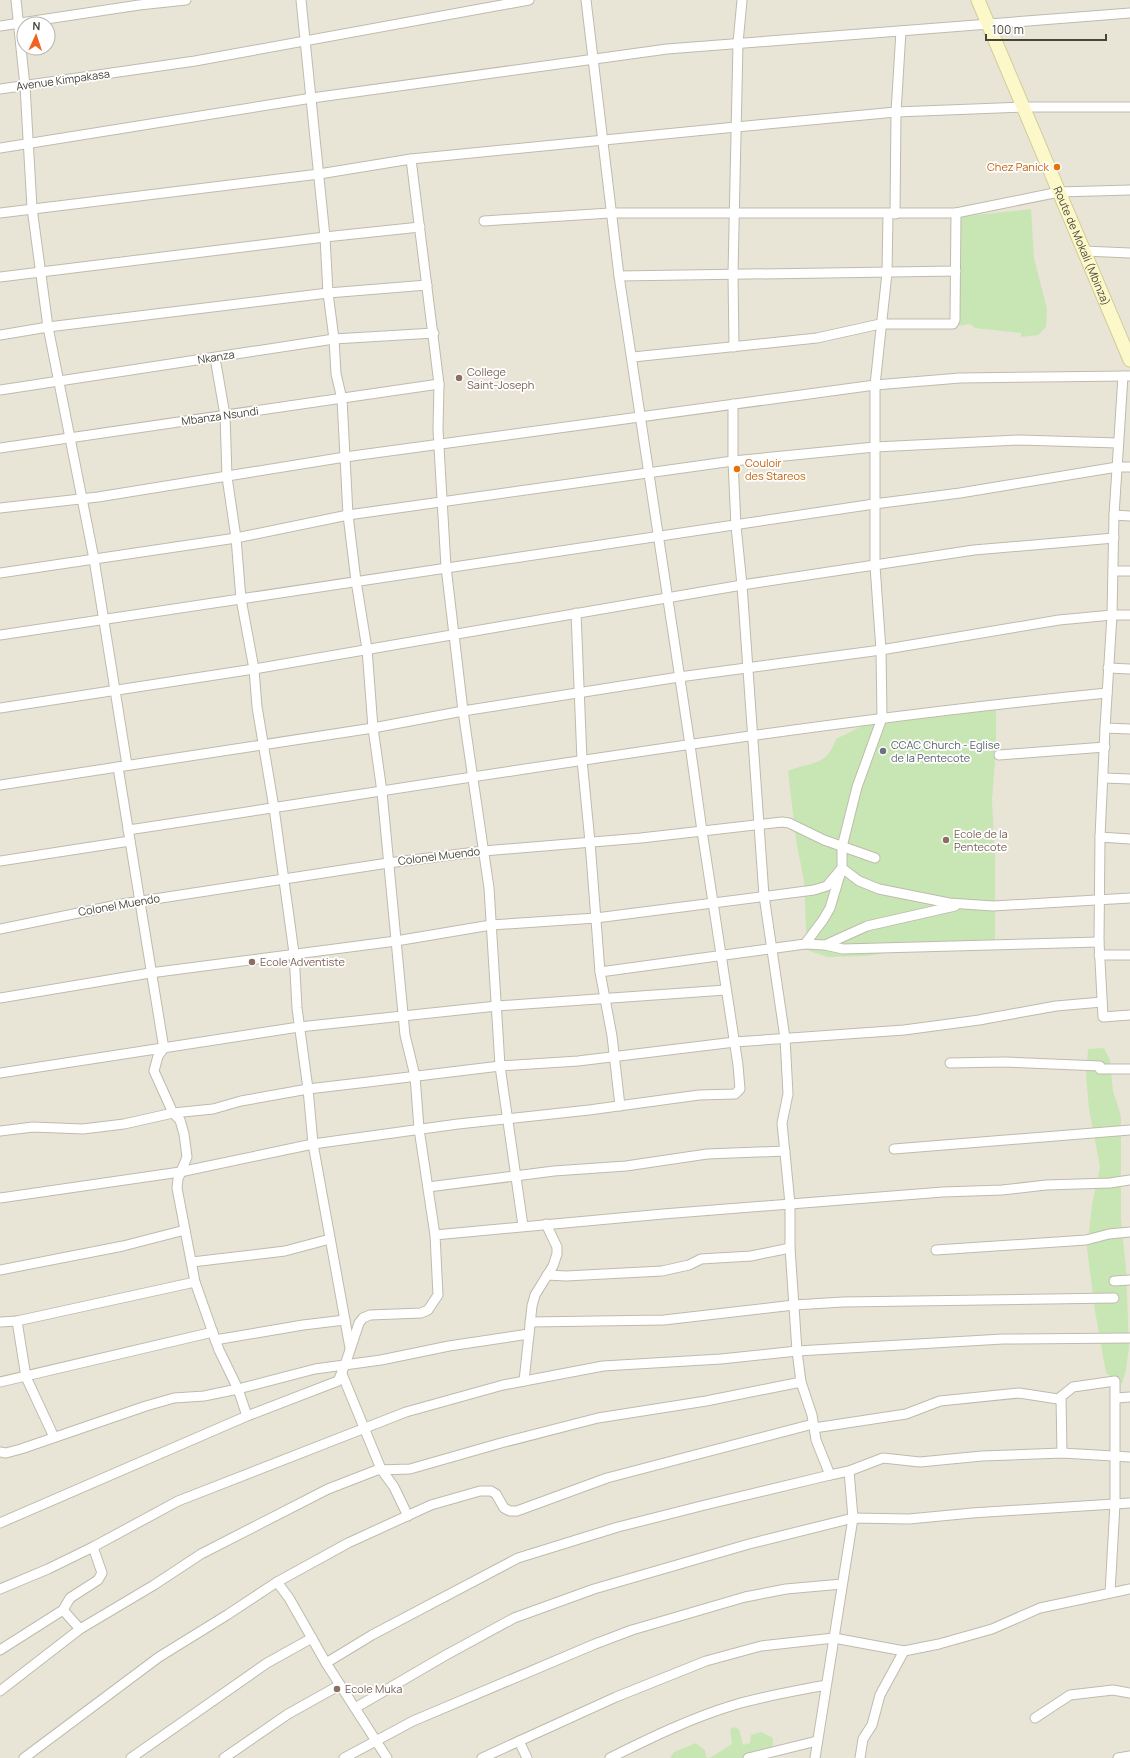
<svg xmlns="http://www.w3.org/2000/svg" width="1130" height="1758" viewBox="0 0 1130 1758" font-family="Manrope,sans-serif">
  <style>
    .residential { fill: #e8e5d7; fill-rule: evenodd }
    .green { fill: #c8e6b4 }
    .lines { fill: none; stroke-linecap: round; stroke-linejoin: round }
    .street-casing { stroke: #bfbbac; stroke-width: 11 }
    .secondary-casing { stroke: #d2cc9a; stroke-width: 15 }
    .street { stroke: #fff; stroke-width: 9 }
    .secondary { stroke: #fcf8ca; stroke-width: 13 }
    .food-dot { fill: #e8710a; stroke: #fff; stroke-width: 1.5 }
    .education-dot { fill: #8d6e63; stroke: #fff; stroke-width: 1.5 }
    .worship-dot { fill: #6b7280; stroke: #fff; stroke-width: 1.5 }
    .labels { text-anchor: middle; stroke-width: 3.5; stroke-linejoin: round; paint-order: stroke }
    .street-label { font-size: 11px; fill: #474438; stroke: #fff }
    .food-label { font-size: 11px; fill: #c56008; stroke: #fff; text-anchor: end }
    .education-label { font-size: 11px; fill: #785e54; stroke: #fff; text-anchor: start }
    .worship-label { font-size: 11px; fill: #5b616d; stroke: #fff; text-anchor: start }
  </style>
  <rect width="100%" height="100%" fill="#f4f2e9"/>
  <path class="residential" d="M0,0H1130V1758H0ZM24,24H48V48H24Z"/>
  <g class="green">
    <polygon points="1031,209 1034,258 1047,309 1046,327 1038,335 1021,337 1021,333 975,328 970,324 957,326 958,217"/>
    <path d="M996,709V749L992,800L995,856V949L903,950L867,956L827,957L807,950L804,881L796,840L788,771C812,761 826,767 836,739L862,726Z"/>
    <polygon points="1104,1048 1110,1060 1113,1091 1121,1116 1121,1219 1126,1268 1129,1347 1126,1370 1122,1384 1106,1373 1095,1311 1087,1248 1092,1205 1100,1167 1089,1109 1086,1076 1088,1049"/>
    <polygon points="733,1727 739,1729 743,1745 750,1743 751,1735 761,1732 773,1738 772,1758 670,1758 674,1752 696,1743 705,1750 707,1758 711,1757 732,1744 730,1730"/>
  </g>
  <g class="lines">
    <g class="street-casing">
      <g id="street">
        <polyline points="16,0 25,86 32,208 48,327 94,559 127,765"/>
        <polyline points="301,0 325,237 328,293 334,339 336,374 342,399 348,515 356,581 367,649 373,728 382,792 405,1035 415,1076 419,1129 435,1235"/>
        <polyline points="0,26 139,5 186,0"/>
        <polyline points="0,89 195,61 529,0"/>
        <polyline points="0,148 312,98 667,49 1130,13"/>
        <polyline points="411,159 439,384 438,430 446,567 463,711 489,888 500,1066 523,1226"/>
        <polyline points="0,213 319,174 411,159 736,127 896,112 1023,107 1130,107"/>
        <polyline points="895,214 896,112 901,31"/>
        <polyline points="484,221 610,213 956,213 1059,192 1130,190"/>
        <polyline points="1084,251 1130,253"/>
        <polyline points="619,276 956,271"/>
        <polyline points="0,277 325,237 420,227"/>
        <polyline points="0,335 48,327 328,293 427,285"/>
        <polyline points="734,347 733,274 738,43 742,0"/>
        <polyline points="633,357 817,338 880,324 953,324 955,320 956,213"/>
        <polyline points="215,358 225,415 227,477 236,538 241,599 254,669 257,707 274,808 294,953 297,1008 308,1089 313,1144 350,1348"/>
        <polyline points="1123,376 1114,515 1112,615 1105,728 1100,837 1099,942 1103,1017 1130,1015"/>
        <polyline points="0,390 334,339 434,333"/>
        <polyline points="733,404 733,461 736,526 742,585 764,896 785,1038 788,1094 782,1123 790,1204 790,1248 797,1351 801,1382 812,1415 816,1440 830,1475 849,1471 883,1458 920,1462 982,1456 1062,1453 1130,1457"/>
        <polyline points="0,448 439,384"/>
        <polyline points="0,508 98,497 345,457 875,385 960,378 1130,376"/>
        <polyline points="1114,515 1130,516"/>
        <polyline points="1113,571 1130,571"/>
        <polyline points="0,573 236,538 348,515 733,461 875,447 1020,440 1118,443"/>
        <polyline points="576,613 582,760 590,842 600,972 612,1036 620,1106"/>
        <polyline points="0,635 874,504 960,493 1117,467 1130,467"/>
        <polyline points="1108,668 1130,669"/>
        <polyline points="0,708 254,669 742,585 974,550 1114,538"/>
        <polyline points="1105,728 1130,729"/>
        <polyline points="999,755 1105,747"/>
        <polyline points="118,767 163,1043 164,1048 158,1056 154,1071 173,1113 180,1120 184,1134 187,1157 178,1179 177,1188 195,1282 219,1350 238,1389 247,1416"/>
        <polyline points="1104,778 1130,779"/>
        <polyline points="0,785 373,728 463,711 679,677 881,650 1059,620 1112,615 1130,615"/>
        <path d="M128,830C454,781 779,725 1107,693"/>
        <polyline points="1100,837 1130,839"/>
        <polyline points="0,861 130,841"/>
        <polyline points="0,929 122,904 388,863 484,851 641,838 782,822 789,823 824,840 875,858"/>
        <polyline points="805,944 825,945 867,926 955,906"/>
        <polyline points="825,945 843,949 1099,942"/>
        <polyline points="1099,955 1130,955"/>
        <polyline points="600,972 805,944 823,920 830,908 842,868 842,847 857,787 882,718 881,650 875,566 875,385 887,273 888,214"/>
        <polyline points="0,998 150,973 396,941 491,925 596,918 814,890 827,886 842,868 859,881 879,889 949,903 993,906 1130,898"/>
        <polyline points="950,1063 1004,1062 1100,1066"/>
        <polyline points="1100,1069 1130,1069"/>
        <polyline points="0,1073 299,1027 497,1006 726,990"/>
        <polyline points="0,1131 33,1127 83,1129 124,1124 173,1113 213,1109 241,1101 308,1089 368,1082 500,1066 578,1061 735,1042 904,1030 979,1020 1056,1006 1102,1002"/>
        <polyline points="894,1149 1130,1130"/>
        <polyline points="428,1187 554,1171 626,1166 707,1154 785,1151"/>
        <polyline points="0,1198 180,1172 313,1144 458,1124 589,1110 699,1095 735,1094 740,1089 738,1065 702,831 690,745 619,276 586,0"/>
        <polyline points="936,1250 1086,1240 1109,1234 1130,1232"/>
        <polyline points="192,1262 285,1251 330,1239"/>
        <polyline points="0,1270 123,1246 185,1230"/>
        <polyline points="547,1275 566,1276 662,1271 689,1265 701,1259 751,1256 790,1248"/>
        <polyline points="1114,1281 1130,1280"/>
        <polyline points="17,1321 26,1377 54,1437"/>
        <polyline points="0,1322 17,1321 195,1282"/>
        <polyline points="530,1322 664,1320 794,1305 843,1302 1114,1298"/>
        <polyline points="215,1340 303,1325 345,1320"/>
        <polyline points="342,1374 381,1469 394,1487 408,1516"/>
        <polyline points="524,1381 532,1306 535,1295 553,1266 557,1254 557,1247 546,1224"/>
        <polyline points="0,1382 213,1332"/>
        <polyline points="1061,1397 1062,1453"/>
        <polyline points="1116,1398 1130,1397"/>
        <polyline points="814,1428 906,1414 940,1401 1019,1393 1058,1399 1073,1387 1115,1381 1115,1504 1110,1593"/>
        <polyline points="0,1452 6,1453 21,1449 146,1406 174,1398 204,1396 238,1389 315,1369 381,1360 449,1346 529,1334"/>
        <polyline points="0,1523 247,1416 338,1381 345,1365 359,1323 363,1318 370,1315 421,1313 428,1310 438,1295 435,1235 663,1214 943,1192 1002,1190 1046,1185 1110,1183 1130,1180"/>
        <polyline points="277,1582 289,1598 326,1663 387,1758"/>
        <polyline points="0,1589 48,1569 93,1547 178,1501 406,1412 503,1385 603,1366 721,1359 797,1351 1003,1339 1130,1338"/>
        <polyline points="63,1610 80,1629"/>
        <polyline points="0,1650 63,1610 70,1598 98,1580 102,1573 93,1547"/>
        <polyline points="326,1663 372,1635 518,1558 618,1527 705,1505 830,1475"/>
        <polyline points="0,1691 80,1629 154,1585 201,1554 328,1489 377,1470 410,1469 501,1443 598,1418 706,1401 801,1382"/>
        <polyline points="355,1708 446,1655 514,1618 594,1589 749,1544 853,1518 909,1519 972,1513 1130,1503"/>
        <polyline points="1035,1718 1070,1695 1113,1690 1130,1693"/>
        <polyline points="519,1741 527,1758"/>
        <polyline points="24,1758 159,1657 227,1615 277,1582 348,1543 431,1505 480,1491 491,1491 496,1494 504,1508 510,1511 517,1511 607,1478 813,1424"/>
        <polyline points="131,1758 267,1663 312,1638"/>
        <polyline points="224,1758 288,1714 340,1685"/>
        <polyline points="344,1758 413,1721 595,1644 632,1630 745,1597 786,1589 842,1584"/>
        <polyline points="482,1758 616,1697 706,1661 761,1646 834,1638 904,1651 939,1644 992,1629 1040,1608 1130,1589"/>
        <path d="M610,1758C650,1738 691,1718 734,1705C764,1696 795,1691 826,1685"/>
        <polyline points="748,1758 817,1741"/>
        <polyline points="815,1758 853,1518 849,1471"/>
        <polyline points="860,1758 863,1739 872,1725 880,1695 904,1651"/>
        <polyline points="1118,1758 1130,1756"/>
      </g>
    </g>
    <g class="secondary-casing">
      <g id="secondary">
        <path id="s1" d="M978,0L1130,360"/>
      </g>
    </g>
    <use href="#street" class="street"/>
    <use href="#secondary" class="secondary"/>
  </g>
  <g class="food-dot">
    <circle cx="1057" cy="167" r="4"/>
    <circle cx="737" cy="469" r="4"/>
  </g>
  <g class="education-dot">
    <circle cx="459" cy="378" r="4"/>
    <circle cx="946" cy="840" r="4"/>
    <circle cx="252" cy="962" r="4"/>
    <circle cx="337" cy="1689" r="4"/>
  </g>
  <circle class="worship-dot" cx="883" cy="751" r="4"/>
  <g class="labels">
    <g class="street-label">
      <text transform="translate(63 80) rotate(-8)" y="4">Avenue Kimpakasa</text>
      <text dy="4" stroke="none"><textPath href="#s1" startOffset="267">Route de Mokali (Mbinza)</textPath></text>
      <text transform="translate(216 357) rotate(-9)" y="4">Nkanza</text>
      <text transform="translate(220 416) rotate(-8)" y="4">Mbanza Nsundi</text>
      <text transform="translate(439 856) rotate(-7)" y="4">Colonel Muendo</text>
      <text transform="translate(119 905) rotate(-10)" y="4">Colonel Muendo</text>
    </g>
    <g class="food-label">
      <text x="1049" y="171">Chez Panick</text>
      <text x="745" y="467" text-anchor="start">Couloir<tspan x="745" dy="13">des Stareos</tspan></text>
    </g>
    <g class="education-label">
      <text x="467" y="376">College<tspan x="467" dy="13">Saint-Joseph</tspan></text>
      <text x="954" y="838">Ecole de la<tspan x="954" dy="13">Pentecote</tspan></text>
      <text x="260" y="966">Ecole Adventiste</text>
      <text x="345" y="1693">Ecole Muka</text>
    </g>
    <g class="worship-label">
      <text x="891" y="749">CCAC Church - Eglise<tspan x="891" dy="13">de la Pentecote</tspan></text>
    </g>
  </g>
  <g transform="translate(36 36) rotate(3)"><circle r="19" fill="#ffffff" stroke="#b5b4af"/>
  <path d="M0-3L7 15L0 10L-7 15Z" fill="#f16223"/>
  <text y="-6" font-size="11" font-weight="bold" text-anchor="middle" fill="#474438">N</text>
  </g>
  <path d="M986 34v6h120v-6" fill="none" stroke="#474438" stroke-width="2"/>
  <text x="992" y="34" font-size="12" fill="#474438" stroke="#ffffff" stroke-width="3" paint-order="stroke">100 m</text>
</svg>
